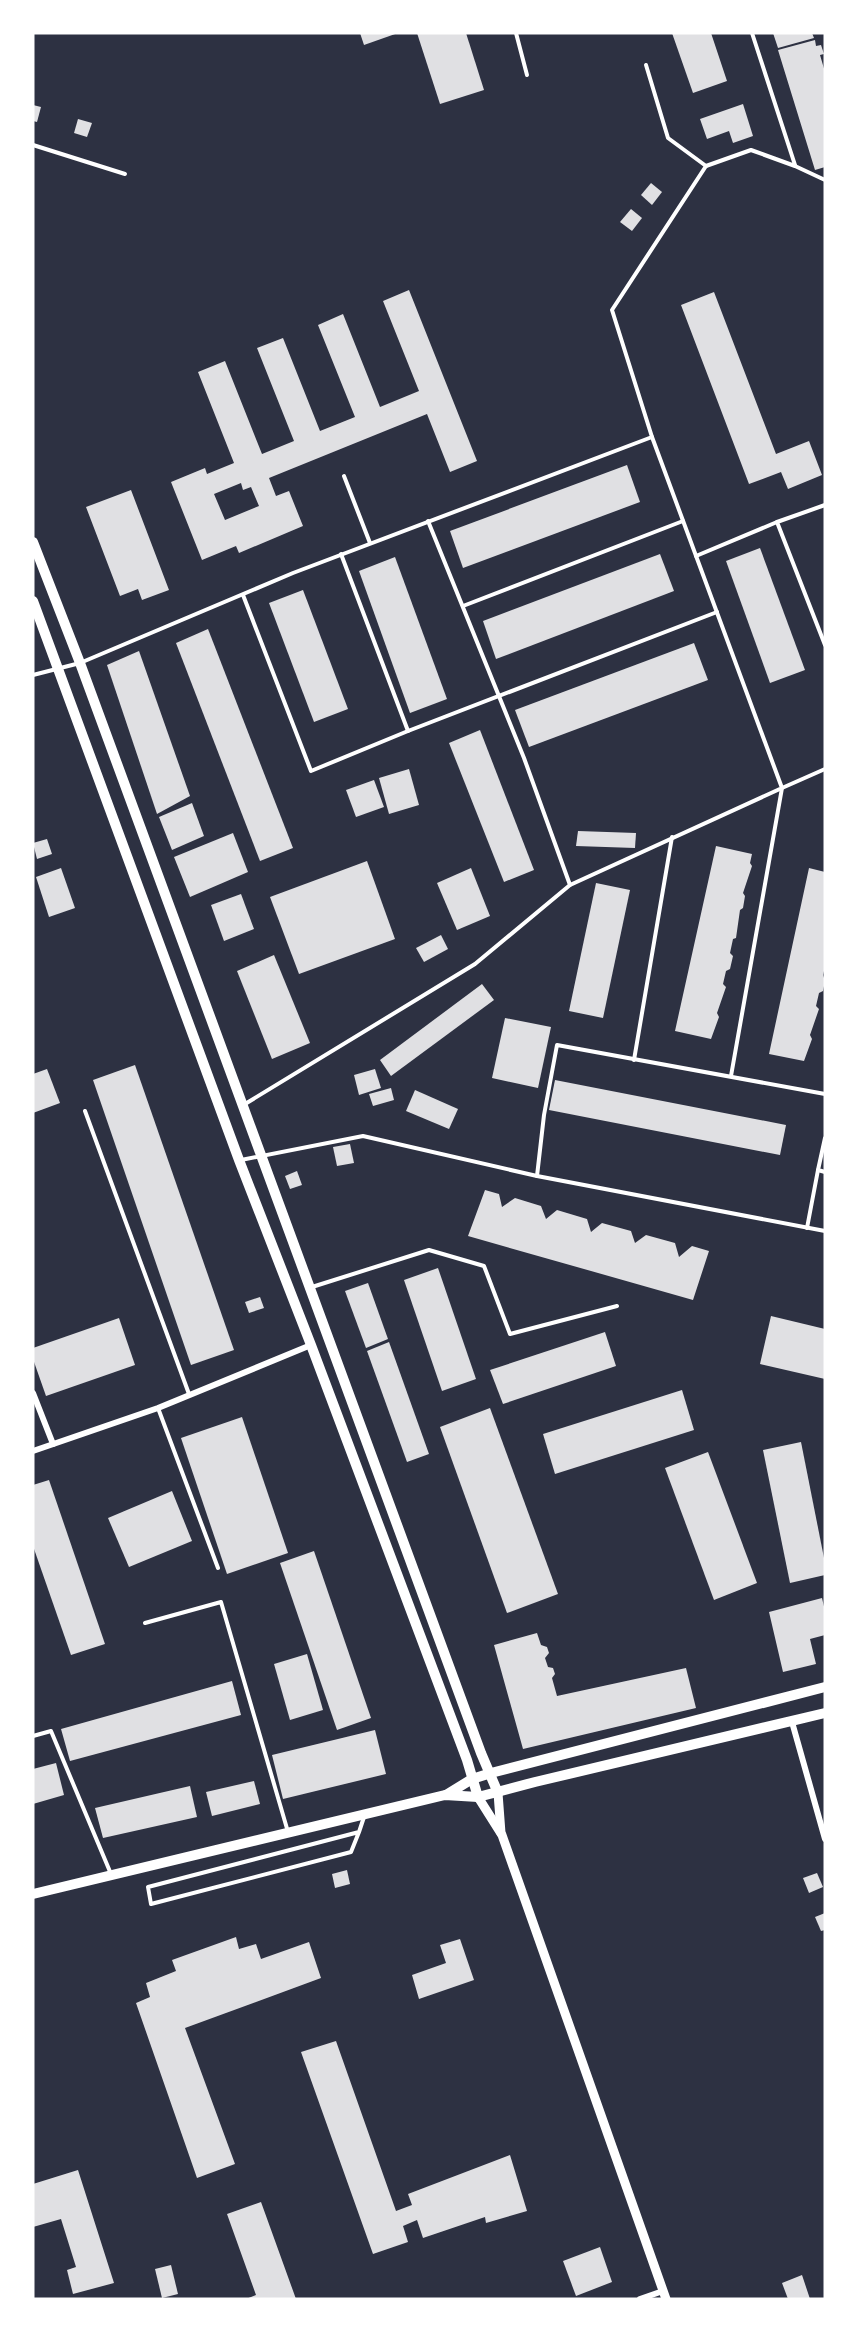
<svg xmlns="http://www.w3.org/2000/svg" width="858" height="2332" viewBox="0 0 858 2332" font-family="'Fira Sans',sans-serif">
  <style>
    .building { fill: #e0e0e3; fill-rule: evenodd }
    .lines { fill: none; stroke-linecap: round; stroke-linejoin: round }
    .service { stroke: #fff; stroke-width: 4 }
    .minor { stroke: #fff; stroke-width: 6 }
    .tertiary { stroke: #fff; stroke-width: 9 }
    .secondary { stroke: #fff; stroke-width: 10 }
  </style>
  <rect width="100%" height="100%" fill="#2d3142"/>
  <g class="building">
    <polygon points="360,33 398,33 364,45"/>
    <polygon points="417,33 466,33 484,90 440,104"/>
    <polygon points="672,33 711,33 727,81 693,93"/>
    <polygon points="773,33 812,33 814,38 778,48"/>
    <polygon points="815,40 816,46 821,45 824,54 820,55 825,72 825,167 815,170 778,50"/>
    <polygon points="743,104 753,136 733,143 729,131 707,139 700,119"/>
    <polygon points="33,105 41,107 37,122 33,121"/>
    <polygon points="78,119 92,123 87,137 74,133"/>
    <polygon points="651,183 662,192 652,205 641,195"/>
    <polygon points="631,209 642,218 632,231 620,222"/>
    <path d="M409,290L477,461L450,472L427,414L269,478L276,496L289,491L303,526L239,553L236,546L202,560L171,482L205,468L207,474L234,463L198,372L225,361L262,454L294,441L257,348L283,338L320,431L355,417L318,325L343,314L380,407L419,391L383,301ZM241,483L243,490L251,487L259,506L225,520L214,494Z"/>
    <polygon points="714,292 776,454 809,441 822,475 788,489 781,472 749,484 681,305"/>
    <polygon points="627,465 640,502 463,568 450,531"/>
    <polygon points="131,490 169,590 142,600 138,589 120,596 86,507"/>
    <polygon points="760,548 805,670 770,683 726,561"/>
    <polygon points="660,554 674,591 496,659 483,621"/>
    <polygon points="395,557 447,699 410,713 359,571"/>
    <polygon points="303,590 348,709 314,722 269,603"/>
    <polygon points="208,629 293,848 260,861 176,643"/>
    <polygon points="694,643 708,680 529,747 515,710"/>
    <polygon points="139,651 190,796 157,814 107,665"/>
    <polygon points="480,730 534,870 504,882 449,743"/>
    <polygon points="409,769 419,805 389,814 379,778"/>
    <polygon points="374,780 384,807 356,817 346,790"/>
    <polygon points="192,803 204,836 172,850 159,817"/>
    <polygon points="578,831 636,833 635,848 576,846"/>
    <polygon points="233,833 248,872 190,897 174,857"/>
    <polygon points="47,839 52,854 37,859 33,843"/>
    <polygon points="716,846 752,854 750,863 752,866 743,893 745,896 743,908 740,910 736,938 733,939 730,953 733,956 730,969 726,971 723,984 726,987 717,1013 719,1017 711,1039 675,1031"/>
    <polygon points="367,861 395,939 299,974 270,897"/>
    <polygon points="61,868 75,908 49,917 36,877"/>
    <polygon points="471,868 490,916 457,930 437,883"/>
    <polygon points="809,868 825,872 825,967 823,975 825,981 823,991 819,993 816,1006 819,1009 810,1035 812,1039 804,1061 769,1054"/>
    <polygon points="596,883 630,890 603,1018 569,1011"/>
    <polygon points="241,894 254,929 224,941 211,905"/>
    <polygon points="441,935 448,949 424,962 416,948"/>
    <polygon points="274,955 310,1043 272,1059 237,971"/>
    <polygon points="482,984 494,1000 391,1076 380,1060"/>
    <polygon points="505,1018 551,1027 538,1088 492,1078"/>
    <polygon points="135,1065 234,1350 191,1365 93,1080"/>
    <polygon points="47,1069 60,1103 33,1113 33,1074"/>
    <polygon points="375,1069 381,1088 359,1095 354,1075"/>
    <polygon points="555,1080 786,1125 780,1155 549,1110"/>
    <polygon points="391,1088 394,1100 373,1106 369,1094"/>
    <polygon points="415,1090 458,1109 449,1129 406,1111"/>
    <polygon points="350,1144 354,1163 337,1166 333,1147"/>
    <polygon points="297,1171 302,1185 290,1189 285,1176"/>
    <polygon points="485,1190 499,1194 502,1207 515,1198 541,1206 546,1219 557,1210 587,1219 591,1232 602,1223 631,1231 635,1243 646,1235 675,1243 679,1257 692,1246 709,1251 693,1300 468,1236"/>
    <polygon points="438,1268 476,1379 442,1391 404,1280"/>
    <polygon points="368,1283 388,1339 366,1348 345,1291"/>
    <polygon points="260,1297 264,1308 249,1313 245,1302"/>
    <polygon points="771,1316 825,1329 825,1379 760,1364"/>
    <polygon points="119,1318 135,1365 46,1396 33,1359 33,1348"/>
    <polygon points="605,1332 616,1366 503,1404 490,1370"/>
    <polygon points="389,1342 429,1454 407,1462 367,1351"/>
    <polygon points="682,1390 694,1430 555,1474 543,1434"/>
    <polygon points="490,1408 558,1594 507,1613 440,1427"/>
    <polygon points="242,1417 288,1553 227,1574 181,1438"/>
    <polygon points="801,1442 825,1563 825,1575 790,1583 763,1450"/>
    <polygon points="708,1452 757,1583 714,1600 665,1468"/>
    <polygon points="49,1480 105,1644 71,1655 33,1546 33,1485"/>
    <polygon points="172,1491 192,1541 129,1567 108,1518"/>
    <polygon points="314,1551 371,1718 337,1730 280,1563"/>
    <polygon points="822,1598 825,1611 825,1635 810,1639 816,1664 783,1672 769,1612"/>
    <polygon points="537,1633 541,1645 547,1647 549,1653 545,1658 548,1667 553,1668 555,1674 552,1678 557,1696 686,1668 696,1708 523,1749 494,1645"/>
    <polygon points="307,1654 323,1710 290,1720 274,1664"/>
    <polygon points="232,1681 241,1715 70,1761 61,1729"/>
    <polygon points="375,1730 386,1774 283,1799 272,1755"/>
    <polygon points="56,1763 64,1795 33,1804 33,1769"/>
    <polygon points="254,1781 260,1804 212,1816 206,1792"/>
    <polygon points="190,1786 197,1817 103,1838 95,1808"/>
    <polygon points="347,1870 350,1884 335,1888 332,1874"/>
    <polygon points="817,1873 823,1887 809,1893 803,1878"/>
    <polygon points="825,1913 825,1930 821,1931 815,1917"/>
    <polygon points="236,1937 239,1949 256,1944 261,1959 309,1942 321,1978 185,2028 235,2164 197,2178 136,2003 150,1997 146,1983 176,1971 172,1960"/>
    <polygon points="460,1939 474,1980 419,1999 412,1975 446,1963 440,1945"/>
    <polygon points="336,2041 396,2211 412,2205 408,2194 510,2155 527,2211 486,2223 485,2217 423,2238 417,2220 403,2226 408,2242 373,2254 301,2052"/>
    <polygon points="78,2170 114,2283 73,2294 67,2270 76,2267 61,2219 33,2227 33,2184"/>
    <polygon points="261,2202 296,2299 246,2299 256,2295 227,2214"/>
    <polygon points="600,2247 612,2282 576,2296 563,2261"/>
    <polygon points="171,2265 178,2294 162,2298 155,2269"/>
    <polygon points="802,2275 810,2299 788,2299 782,2283"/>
  </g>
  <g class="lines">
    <g class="service">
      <polyline points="516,33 527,75"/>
      <polyline points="752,33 795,165"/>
      <polyline points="646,65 668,138 706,166"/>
      <polyline points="33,145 125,174"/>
      <polyline points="344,476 370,543"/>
      <polyline points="825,505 777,522 825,645"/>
      <polyline points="341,554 408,731 717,612"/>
      <polyline points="696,556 777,522"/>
      <polyline points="243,595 311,771 408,731"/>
      <polyline points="463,606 683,521"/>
      <polyline points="33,675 80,663 293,573 652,437 612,310 706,166 751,150 795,166 825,180"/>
      <polyline points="570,885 782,788 652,437"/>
      <polyline points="634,1060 672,837"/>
      <polyline points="731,1076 782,788 825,769"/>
      <polyline points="245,1104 475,964 570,885 524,758 428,521"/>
      <polyline points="85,1111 189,1394"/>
      <polyline points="825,1138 818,1170 825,1172"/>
      <polyline points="241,1160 363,1136 537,1176 825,1231"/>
      <polyline points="537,1176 544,1115 557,1045 825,1094"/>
      <polyline points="807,1228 818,1170"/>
      <polyline points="312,1287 429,1250 484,1266 510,1334 617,1306"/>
      <polyline points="158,1408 218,1568"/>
      <polyline points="145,1623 221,1602 288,1832"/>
      <polyline points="33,1736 51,1731 111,1874"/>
      <polyline points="359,1832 351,1852 151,1904 148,1887 359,1832 364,1817"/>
    </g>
    <g class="minor">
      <polyline points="33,1393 53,1444"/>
      <polyline points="33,1451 158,1408 311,1345"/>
      <polyline points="792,1722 825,1839"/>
      <polyline points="640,2299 663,2291"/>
    </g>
    <g class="tertiary">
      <polyline points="498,1793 501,1833"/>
      <polyline points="478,1797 502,1835 666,2299"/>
    </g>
    <g class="secondary">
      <polyline points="33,542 80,663 481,1753 498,1793"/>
      <polyline points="33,601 239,1160 311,1345 467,1760 478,1797"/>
      <polyline points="446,1795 472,1779 491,1773 825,1687"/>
      <polyline points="33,1894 445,1795 478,1797 535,1782 825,1713"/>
    </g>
  </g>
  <rect width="858" height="2332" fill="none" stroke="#ffffff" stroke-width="69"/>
</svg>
